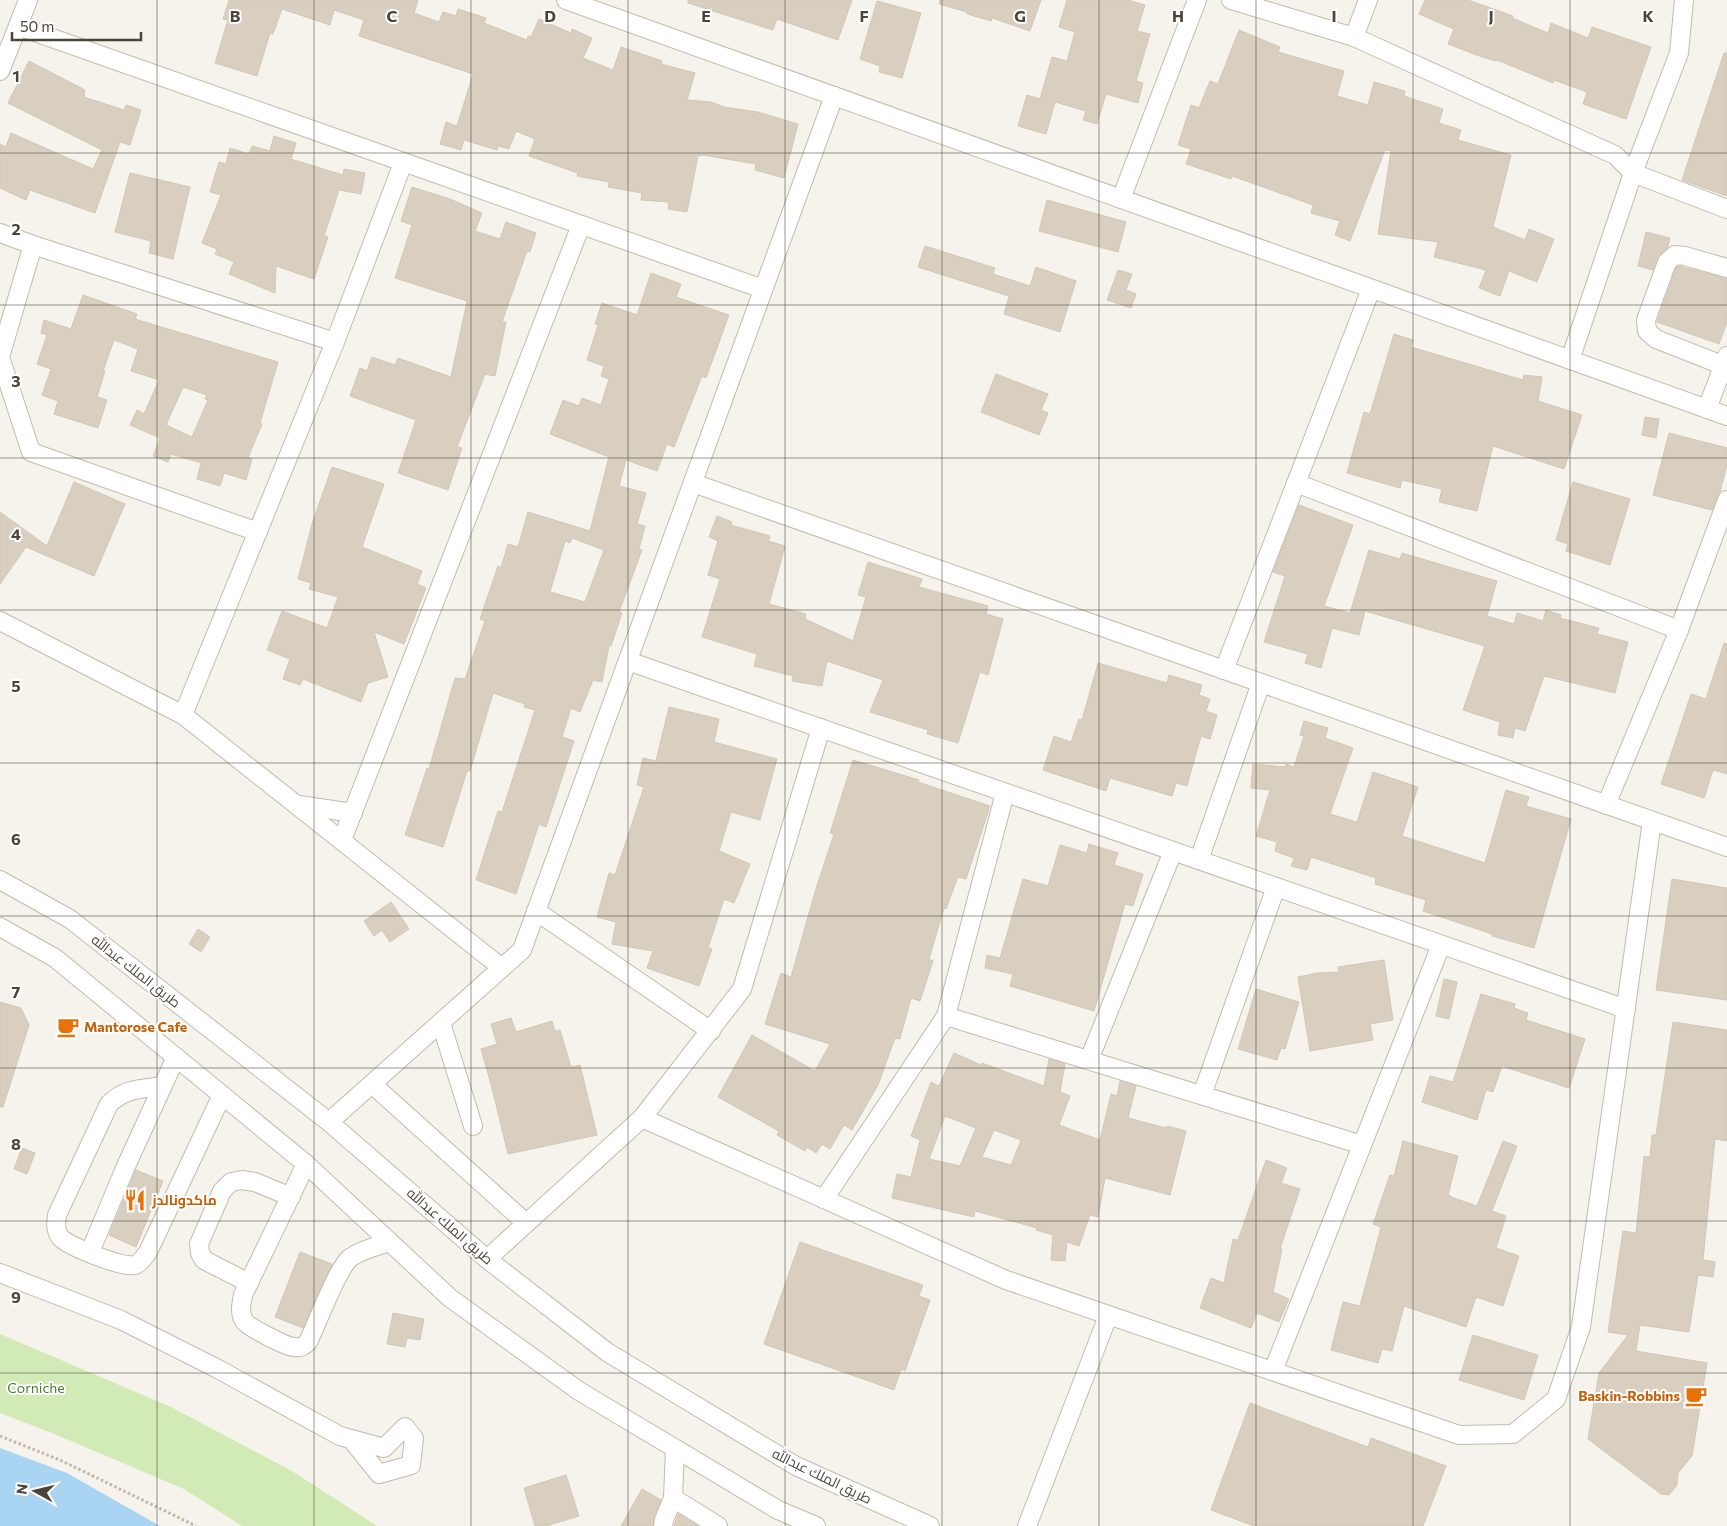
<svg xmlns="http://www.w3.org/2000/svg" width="1727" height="1526" viewBox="0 0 1727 1526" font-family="Commissioner,Cairo,sans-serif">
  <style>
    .green { fill: #d2eab5 }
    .water { fill: #a9d4f2 }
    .building { fill: #d8cfc1; stroke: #d3c7b4; fill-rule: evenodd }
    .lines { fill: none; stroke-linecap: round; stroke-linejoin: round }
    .minor-casing { stroke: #c2bbae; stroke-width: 20 }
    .path { stroke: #c4b79f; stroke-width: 3; stroke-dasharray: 2.5 2.5; stroke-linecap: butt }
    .minor { stroke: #fff; stroke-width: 18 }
    .grid { fill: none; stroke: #4b4439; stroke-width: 1; stroke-opacity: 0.55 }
    .labels { text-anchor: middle; stroke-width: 4; stroke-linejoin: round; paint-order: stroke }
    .street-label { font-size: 14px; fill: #4b4439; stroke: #fff }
    .food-label { font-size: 14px; font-weight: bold; fill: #c56008; stroke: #fff; text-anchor: start }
    .park-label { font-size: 14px; fill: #4a7f2a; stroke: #fff }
    .grid-label { font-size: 16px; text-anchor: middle; font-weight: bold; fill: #4b4439; stroke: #fff; stroke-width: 4; stroke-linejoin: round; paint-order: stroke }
  </style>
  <rect width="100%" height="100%" fill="#f6f3ec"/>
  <polygon class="green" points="0,1334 171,1407 292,1471 377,1526 242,1526 184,1489 52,1433 0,1413"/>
  <polygon class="water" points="0,1448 67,1473 160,1526 0,1526"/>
  <g class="building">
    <polygon points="229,0 418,0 414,13 439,22 443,12 456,16 458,9 486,18 484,23 527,40 528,36 531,37 539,19 571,33 572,29 592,38 583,58 613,70 621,47 662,61 661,64 695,73 687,100 711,102 724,107 758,112 798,124 784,178 755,170 756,164 703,155 698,156 687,212 668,209 669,202 641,200 642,193 608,187 609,182 577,176 578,173 529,156 535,139 516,131 509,149 498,146 497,150 464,140 461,150 440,144 446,122 457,126 473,74 359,36 364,20 334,10 330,25 282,9 273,34 270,33 257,76 215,63 228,20 223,19"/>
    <polygon points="688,0 852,0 838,40 777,19 773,30 688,3"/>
    <polygon points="940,0 1041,0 1030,31 992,18 991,21 967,14 967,12 939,4"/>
    <polygon points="1067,0 1128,0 1145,5 1137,31 1150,34 1136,81 1143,83 1138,103 1106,94 1097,124 1083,120 1086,111 1055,102 1046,134 1018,126 1027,95 1040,99 1052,57 1067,61 1075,32 1059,27"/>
    <polygon points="1425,0 1468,0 1513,16 1512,18 1548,33 1551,23 1588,38 1592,27 1651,47 1626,119 1583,104 1587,92 1554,80 1553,83 1497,60 1496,61 1482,57 1448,44 1454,29 1419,14"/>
    <polygon points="877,1 921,13 902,78 879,72 880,66 860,59"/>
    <polygon points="1239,30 1280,47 1278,52 1344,71 1337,96 1368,105 1374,82 1405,91 1404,96 1443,109 1439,123 1461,130 1458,140 1511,155 1493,227 1525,240 1529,229 1554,239 1537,282 1509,271 1500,296 1479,288 1486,270 1434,257 1438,242 1378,234 1391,151 1385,150 1350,241 1335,235 1340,221 1311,213 1313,205 1232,176 1231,179 1186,164 1191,149 1178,145 1191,105 1199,108 1210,81 1218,84"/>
    <polygon points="1724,53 1727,53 1727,196 1682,180"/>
    <polygon points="29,61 85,90 84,97 124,110 126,105 141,110 130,145 120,142 95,213 30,190 26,200 0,188 0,144 6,147 11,133 93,169 102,150 8,103"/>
    <polygon points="274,136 296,143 291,159 343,175 344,169 365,173 361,194 339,190 324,236 328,237 314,279 276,266 275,293 229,274 234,262 215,254 217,249 202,243 221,195 210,192 219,162 226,164 230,148 249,154 252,146 270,151"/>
    <polygon points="130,173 190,187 173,259 149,253 151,241 115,232"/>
    <polygon points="412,187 450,199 482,213 475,231 500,239 506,222 536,233 530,252 527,251 502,322 506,322 495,376 485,374 457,447 462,448 448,490 398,473 416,420 350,396 360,368 367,371 372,357 395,365 398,358 451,377 467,301 395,278 412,225 401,221"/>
    <polygon points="1047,200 1126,222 1118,252 1039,231"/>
    <polygon points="1646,232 1670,238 1668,247 1657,258 1653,270 1638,266"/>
    <polygon points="925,246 995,268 993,274 1030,286 1036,267 1076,281 1060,332 1004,314 1009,296 918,267"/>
    <polygon points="1679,266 1727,278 1727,322 1719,344 1657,322 1676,268"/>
    <polygon points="1118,270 1132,274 1126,290 1136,294 1131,308 1107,300"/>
    <path d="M651,273L681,284L676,297L729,315L706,378L702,376L674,447L667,444L657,471L626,460L619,486L646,493L637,524L645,526L639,549L642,550L619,612L622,613L611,646H609L602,682L593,680L580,712L571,708L562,737L574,741L546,827L539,824L516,894L476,880L498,811L502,812L535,710L524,707L525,704L493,693L470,771H467L443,847L405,835L427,768L429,769L455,678L465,679L485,621L480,619L498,566L501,568L508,544L518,547L528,512L590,531L609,457L550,434L563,400L579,406L582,398L601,405L609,379L601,376L604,366L587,360L598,325L595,324L602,303L637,315ZM572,538L604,550L585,602L550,592L565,541L570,543Z"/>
    <path d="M83,295L137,314L135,319L278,362L260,423L262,424L248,458L252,459L246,480L224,473L220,486L197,479L201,463L171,454L168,462L153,456L160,438L130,425L137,410L144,414L159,380L131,371L138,349L114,340L103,371H105L97,397L107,400L98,428L54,414L58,401L42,395L51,369L37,364L47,335L41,333L44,320L71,329ZM183,387L207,395L205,399L208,400L192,437L166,425Z"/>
    <polygon points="1394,334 1413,340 1411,347 1523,380 1524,375 1542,377 1538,401 1582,415 1564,469 1493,446 1477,511 1439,502 1442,489 1402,480 1400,488 1347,473 1364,412 1370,414"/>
    <polygon points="996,374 1048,394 1041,410 1048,413 1039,435 981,412"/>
    <polygon points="1645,417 1659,419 1656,438 1642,435"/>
    <polygon points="1669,433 1727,448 1727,465 1720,492 1712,510 1653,495"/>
    <polygon points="332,467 384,484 362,547 422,571 417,584 426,588 404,644 374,632 388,677 368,683 361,702 303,679 300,685 283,679 290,659 267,650 282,611 327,628 338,597 309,589 311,583 298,579 312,524"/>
    <polygon points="74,482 125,504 94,576 26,547 0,584 0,512 47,546"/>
    <polygon points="1573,482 1630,499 1610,565 1566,551 1568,544 1556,540"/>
    <polygon points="1299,505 1353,525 1324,606 1350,613 1369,550 1400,559 1402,553 1497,581 1487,616 1514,624 1517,613 1543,621 1546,610 1561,615 1560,618 1599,628 1597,634 1628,642 1615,693 1544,676 1525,731 1515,728 1513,738 1498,735 1500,722 1463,710 1485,646 1365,611 1359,635 1332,628 1321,668 1305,663 1308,654 1264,642 1285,576 1273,572"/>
    <polygon points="717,516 732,522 731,525 770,536 768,541 785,546 769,604 806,614 805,619 853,641 866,597 858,595 868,562 922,579 919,587 988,606 986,614 1003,619 988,675 980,672 958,743 927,734 928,730 870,712 883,680 827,661 822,686 792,681 793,676 754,666 757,654 702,637 720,579 708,575 718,541 709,537"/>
    <polygon points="1724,643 1727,644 1727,774 1713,770 1704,798 1661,784 1691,694 1706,699"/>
    <polygon points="1098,663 1167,683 1169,675 1202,685 1199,695 1210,699 1206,711 1217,715 1210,739 1201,736 1187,786 1176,783 1172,796 1110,778 1106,791 1043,770 1054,736 1071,742 1079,719 1082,720"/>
    <polygon points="669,707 719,719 714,742 777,759 760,820 731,812 719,851 750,864 734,903 724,899 708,948 712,949 699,986 647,968 653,951 612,944 616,922 597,917 609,873 615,875 644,787 637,785 643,758 656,761"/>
    <polygon points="1304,721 1328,728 1325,738 1353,748 1330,814 1357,822 1373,772 1418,787 1402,836 1485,863 1506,790 1529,797 1526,806 1571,819 1534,948 1492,936 1492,934 1423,911 1426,900 1375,884 1376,878 1311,857 1307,870 1291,866 1294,858 1275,851 1277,842 1256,836 1270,790 1251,788 1253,764 1285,767 1286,764 1294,767 1304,736 1300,735"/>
    <polygon points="853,760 919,780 918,782 990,806 966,879 958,877 946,909 944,908 929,959 933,961 920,1001 911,998 900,1039 895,1038 878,1085 852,1130 844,1125 830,1149 822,1144 816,1153 807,1147 805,1151 777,1135 779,1131 718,1097 752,1035 815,1071 830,1044 765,1024 781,973 791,977 815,892 834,834 830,833"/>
    <polygon points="1089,844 1118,853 1114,865 1143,874 1133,906 1125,904 1094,1011 1010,986 1013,974 985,968 987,955 1000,958 1023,879 1048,886 1060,845 1087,853"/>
    <polygon points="1672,879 1727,888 1727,1000 1656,990"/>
    <polygon points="391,902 409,929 390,942 382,930 374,936 364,921"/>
    <polygon points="198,929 210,937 201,952 189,944"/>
    <polygon points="1384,960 1393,1020 1370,1024 1373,1040 1310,1051 1298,977 1317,973 1339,972 1338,967"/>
    <polygon points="1444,979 1457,982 1449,1019 1436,1016"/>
    <polygon points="1256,989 1299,1002 1285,1049 1281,1048 1277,1060 1238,1049"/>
    <polygon points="1481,994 1515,1004 1514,1008 1528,1013 1526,1020 1585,1039 1569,1088 1502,1066 1493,1092 1486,1090 1477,1120 1422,1102 1430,1076 1453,1082"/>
    <polygon points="0,1002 21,1008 29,1025 3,1107 0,1107"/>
    <polygon points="511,1018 516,1032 552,1021 555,1031 560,1030 571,1067 580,1065 597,1135 508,1154 492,1088 481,1049 497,1044 491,1024"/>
    <polygon points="1673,1022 1727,1030 1727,1141 1715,1139 1703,1260 1715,1262 1713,1277 1698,1275 1689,1332 1640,1325 1636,1351 1707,1363 1692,1456 1678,1473 1677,1485 1669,1495 1661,1494 1588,1439 1599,1373 1628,1335 1608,1332 1623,1231 1636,1233 1644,1156 1650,1157 1652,1135 1656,1135"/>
    <path d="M954,1053L981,1065L982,1063L1044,1086L1049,1059L1065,1064L1060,1092L1070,1096L1059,1125L1100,1140L1111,1094L1117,1096L1120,1081L1136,1086L1128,1118L1166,1128L1167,1126L1186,1131L1170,1195L1105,1178L1098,1217L1090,1215L1079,1246L1067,1242L1065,1261L1051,1260L1053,1235L1036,1230L1037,1228L975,1211L974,1217L892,1198L897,1174L911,1177L920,1140L911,1136L931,1082L939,1086ZM945,1116L976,1128L960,1166L929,1159ZM994,1130L1021,1140L1011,1165L982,1157Z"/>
    <polygon points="1403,1141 1458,1156 1448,1195 1451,1196 1451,1197 1477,1206 1503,1141 1517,1146 1492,1211 1506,1216 1496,1248 1519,1256 1503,1306 1476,1297 1466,1327 1404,1306 1392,1351 1382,1349 1378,1363 1331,1350 1343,1302 1360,1306 1381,1227 1373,1224 1390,1175 1394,1176"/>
    <polygon points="22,1148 35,1153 27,1174 14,1169"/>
    <polygon points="1266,1160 1287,1168 1281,1183 1300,1189 1280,1249 1282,1249 1273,1292 1289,1299 1279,1322 1257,1313 1251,1328 1200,1308 1211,1278 1224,1283 1233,1239 1238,1240"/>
    <polygon points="136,1170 163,1181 136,1247 109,1235"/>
    <polygon points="800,1242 923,1285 919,1296 930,1300 905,1371 901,1369 894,1390 764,1344"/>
    <polygon points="300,1252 332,1264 303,1328 275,1317"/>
    <polygon points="393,1313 424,1319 420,1340 407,1338 405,1347 387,1344"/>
    <polygon points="1473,1335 1538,1355 1524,1400 1459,1380"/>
    <polygon points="1250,1403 1368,1447 1371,1438 1446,1466 1423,1526 1254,1526 1211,1510"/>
    <polygon points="566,1475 579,1516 546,1526 535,1526 524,1488"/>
    <polygon points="642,1489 661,1500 654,1516 653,1526 621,1526"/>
    <polygon points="678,1514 698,1526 674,1526"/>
  </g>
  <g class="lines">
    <g class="minor-casing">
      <g id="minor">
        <polyline points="28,0 18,26 763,289"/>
        <polyline points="566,0 1727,416"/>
        <polyline points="1231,0 1354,37 1615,155 1633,173 1727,209"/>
        <polyline points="1354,37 1368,0"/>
        <polyline points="0,71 18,26"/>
        <polyline points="1121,199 1197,0"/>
        <polyline points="0,233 33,245 335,342"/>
        <polyline points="33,245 0,357 31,452 258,532"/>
        <polyline points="1727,268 1685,256 1675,255 1667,262 1646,320 1647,331 1656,339 1727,367"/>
        <polyline points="1570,360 1633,173 1679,53 1684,0"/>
        <polyline points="1707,409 1727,356"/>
        <polyline points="693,483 1727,847"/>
        <polyline points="1296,483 1679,630"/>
        <polyline points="0,621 183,715 502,968"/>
        <polyline points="628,661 1626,1009"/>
        <polyline points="1224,670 1371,289"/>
        <polyline points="183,715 335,342 403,163"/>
        <polyline points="299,805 353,813"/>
        <polyline points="1606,805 1679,630 1727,500"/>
        <polyline points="342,840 581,225"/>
        <polyline points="1199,860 1261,683"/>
        <polyline points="0,880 70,919 329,1122 487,1259 607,1352 796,1466 930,1526"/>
        <polyline points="536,911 711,1031"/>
        <polyline points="0,927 55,958 222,1095 306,1164 450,1298 579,1391 778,1510 816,1526"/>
        <polyline points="946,1016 1362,1145"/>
        <polyline points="441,1023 473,1126"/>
        <polyline points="1089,1060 1173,851"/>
        <polyline points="372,1084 526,1223"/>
        <path d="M162,1086C142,1089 125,1088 109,1104L57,1215C56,1223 55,1230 60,1237C67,1246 125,1269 135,1265C141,1263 144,1257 148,1252L222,1095"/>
        <polyline points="1202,1095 1276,887"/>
        <polyline points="642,1118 1006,1280 1459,1435 1513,1434 1556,1399 1581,1327 1652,821"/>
        <polyline points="329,1122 522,950 834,96"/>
        <path d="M306,1164L243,1295C241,1305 239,1314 245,1322C250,1328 287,1347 294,1347C301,1348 304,1346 308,1342C317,1324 337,1269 350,1258C361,1250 377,1246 390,1242"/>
        <polyline points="824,1199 946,1016 1005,793"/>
        <polyline points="90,1252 126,1166 176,1057"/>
        <polyline points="487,1259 642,1118 742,989 821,728"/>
        <polyline points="0,1273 121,1320 218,1369 340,1436 384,1448 405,1427 414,1438 411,1465 379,1474 351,1439"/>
        <polyline points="249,1283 204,1260 200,1253 199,1244 222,1191 231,1182 242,1180 255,1182 291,1197"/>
        <polyline points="1273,1371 1441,945"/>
        <polyline points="673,1498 718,1526"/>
        <polyline points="663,1526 664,1520 673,1498 675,1449"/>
        <polyline points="1027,1526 1108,1316"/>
      </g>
    </g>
    <polyline class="path" points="0,1436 60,1460 196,1526"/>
    <use href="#minor" class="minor"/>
  </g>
  <path class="grid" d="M157,0V1526M314,0V1526M471,0V1526M628,0V1526M785,0V1526M942,0V1526M1099,0V1526M1256,0V1526M1413,0V1526M1570,0V1526M0,153H1727M0,305H1727M0,458H1727M0,610H1727M0,763H1727M0,916H1727M0,1068H1727M0,1221H1727M0,1373H1727"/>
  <defs>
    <g id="cafe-bare" transform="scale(1.725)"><path d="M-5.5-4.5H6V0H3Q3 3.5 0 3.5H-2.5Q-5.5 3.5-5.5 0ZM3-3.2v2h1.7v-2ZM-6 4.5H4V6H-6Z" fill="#e8710a" stroke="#fff" stroke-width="2.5" paint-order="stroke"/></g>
    <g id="restaurant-bare" transform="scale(1.725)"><path d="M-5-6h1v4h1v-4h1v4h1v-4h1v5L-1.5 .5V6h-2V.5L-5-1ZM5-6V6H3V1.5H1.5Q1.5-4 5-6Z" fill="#e8710a" stroke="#fff" stroke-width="2.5" paint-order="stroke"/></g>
  </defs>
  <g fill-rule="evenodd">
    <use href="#cafe-bare" x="68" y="1027"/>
    <use href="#restaurant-bare" x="135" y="1200"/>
    <use href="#cafe-bare" x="1696" y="1396"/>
  </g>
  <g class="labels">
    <g class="street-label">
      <text transform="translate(136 971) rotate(38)" y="5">طريق الملك عبدالله</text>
      <text transform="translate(450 1226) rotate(41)" y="5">طريق الملك عبدالله</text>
      <text transform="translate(822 1476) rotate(26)" y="5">طريق الملك عبدالله</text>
    </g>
    <g class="food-label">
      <text x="84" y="1032">Mantorose Cafe</text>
      <text x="152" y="1205">ماكدونالدز</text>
      <text x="1680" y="1401" text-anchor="end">Baskin-Robbins</text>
    </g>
    <g class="park-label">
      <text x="36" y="1393">Corniche</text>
    </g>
  </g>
  <g class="grid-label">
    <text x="235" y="22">B</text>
    <text x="392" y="22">C</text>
    <text x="550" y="22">D</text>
    <text x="706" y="22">E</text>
    <text x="864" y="22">F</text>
    <text x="1020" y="22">G</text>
    <text x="1178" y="22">H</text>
    <text x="1334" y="22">I</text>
    <text x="1491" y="22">J</text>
    <text x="1648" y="22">K</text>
    <text x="16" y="82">1</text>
    <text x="16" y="235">2</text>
    <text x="16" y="387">3</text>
    <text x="16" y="540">4</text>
    <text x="16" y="692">5</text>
    <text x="16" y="845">6</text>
    <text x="16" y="998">7</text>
    <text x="16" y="1150">8</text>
    <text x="16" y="1303">9</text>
  </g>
  <g transform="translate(35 1491) rotate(278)" stroke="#ffffff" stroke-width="4" paint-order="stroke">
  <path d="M0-4L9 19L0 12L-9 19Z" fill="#4b4439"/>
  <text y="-8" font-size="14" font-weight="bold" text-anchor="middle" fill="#4b4439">N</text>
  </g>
  <path d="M12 32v8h129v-8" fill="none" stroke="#4b4439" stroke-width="2.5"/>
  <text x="20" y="32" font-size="15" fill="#4b4439" stroke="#ffffff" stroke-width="4" paint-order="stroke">50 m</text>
</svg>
